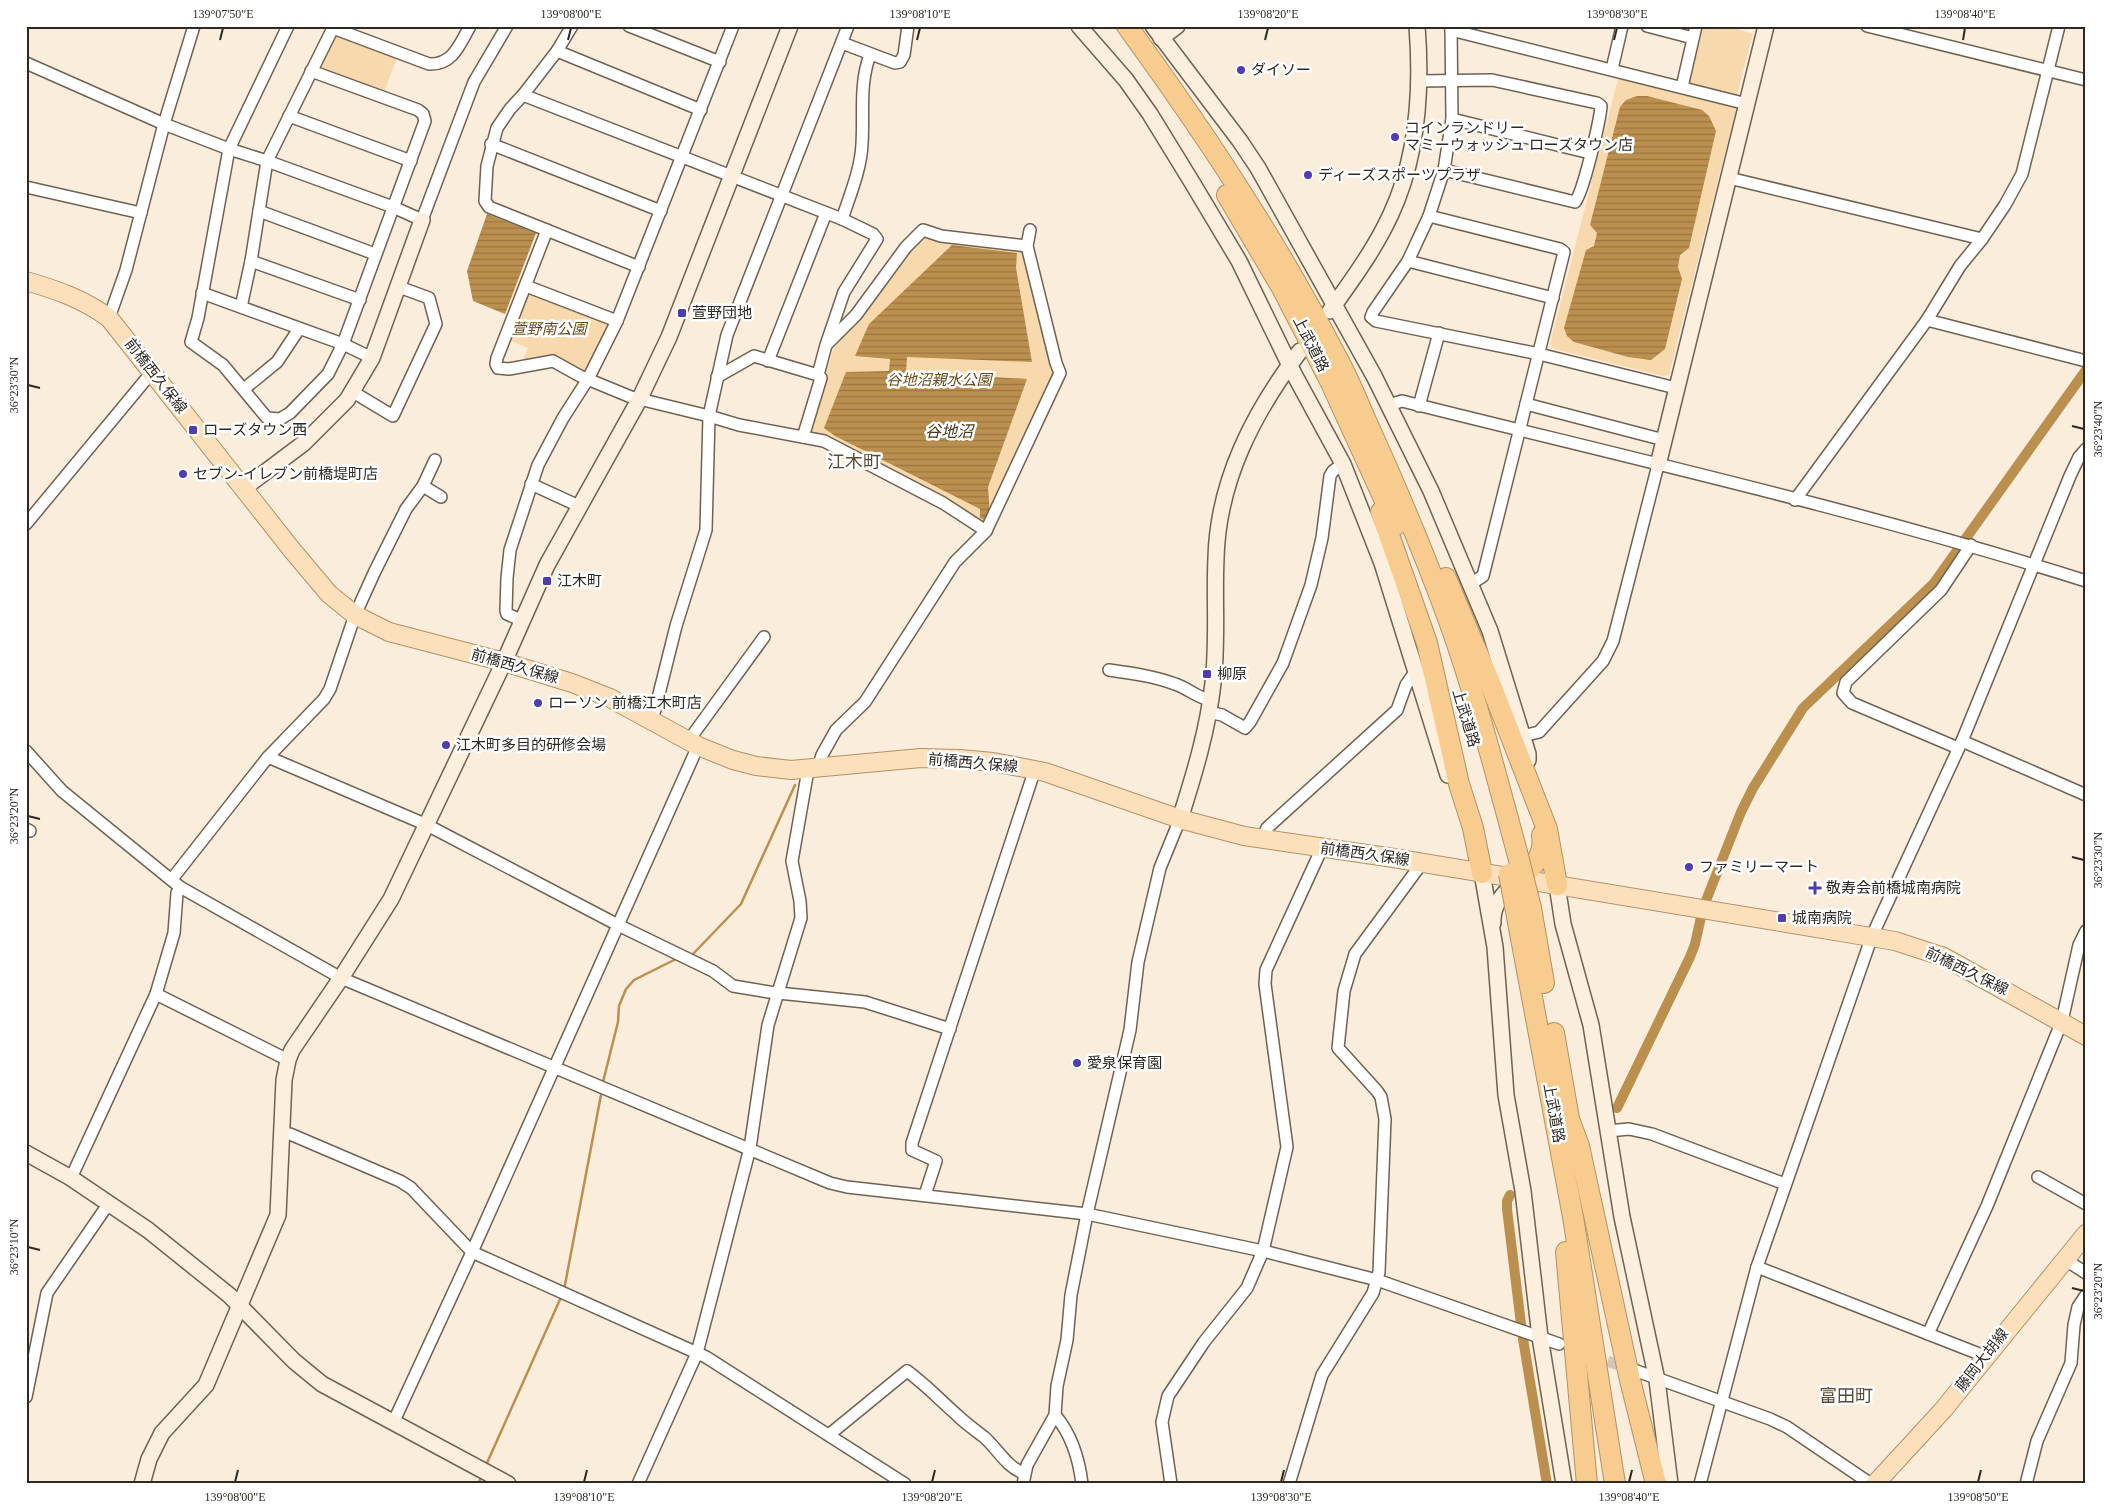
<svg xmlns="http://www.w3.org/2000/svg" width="2112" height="1510" viewBox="0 0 2112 1510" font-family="'Times New Roman','Noto Sans JP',serif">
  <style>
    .park { fill: #f8d8ad }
    .water { fill: url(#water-rules) }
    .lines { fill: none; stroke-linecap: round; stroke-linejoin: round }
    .stream { stroke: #bb8f4e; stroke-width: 2.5 }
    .canal { stroke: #bb8f4e; stroke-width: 10 }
    .street-tunnel { stroke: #d2c6b6; stroke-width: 11; stroke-dasharray: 11 5.5; stroke-linecap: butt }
    .street-casing { stroke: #6e6252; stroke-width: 14 }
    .secondary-casing { stroke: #6e6252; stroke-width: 18 }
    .primary-casing { stroke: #b19268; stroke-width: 20 }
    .highway-casing { stroke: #b19268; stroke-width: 22 }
    .street { stroke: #fff; stroke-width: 11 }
    .secondary { stroke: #fdefdd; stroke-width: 15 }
    .primary { stroke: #fbe0bb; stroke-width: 18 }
    .highway { stroke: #f8cb8e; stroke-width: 20 }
    .highway-bridge-casing { stroke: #b19268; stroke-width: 22; stroke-linecap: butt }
    .highway-bridge { stroke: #f8cb8e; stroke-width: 20 }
    .ticks { fill: none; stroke: #2e2922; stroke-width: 2 }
    .poi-dot { fill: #513bb3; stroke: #fff; stroke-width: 2 }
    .labels { text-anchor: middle; stroke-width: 5; stroke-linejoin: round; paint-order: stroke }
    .poi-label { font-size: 15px; fill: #2e2922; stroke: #fff; text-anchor: start }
    .park-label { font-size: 15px; font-style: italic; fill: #684917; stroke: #fff }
    .street-label { font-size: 15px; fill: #2e2922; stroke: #fff }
    .water-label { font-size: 16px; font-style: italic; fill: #493619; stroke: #fff }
    .quarter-label { font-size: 18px; fill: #584c3d; stroke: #fff }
    .neatline { fill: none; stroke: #2e2922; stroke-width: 2 }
    .ticks-label { font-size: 12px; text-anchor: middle; fill: #2e2922 }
  </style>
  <defs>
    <pattern id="water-rules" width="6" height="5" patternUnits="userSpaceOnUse" patternTransform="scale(1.25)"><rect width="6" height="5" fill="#bb8f4e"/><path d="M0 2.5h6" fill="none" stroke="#987540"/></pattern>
  </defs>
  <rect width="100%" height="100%" fill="#fbeddb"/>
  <g class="park">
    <polygon points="1700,26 1728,26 1753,34 1737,95 1734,97 1689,85 1687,80"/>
    <polygon points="338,33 398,55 383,95 320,71 318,63 332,35"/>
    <polygon points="1619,75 1737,105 1669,375 1663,376 1554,349 1550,344"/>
    <polygon points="925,236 1023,251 1054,369 1052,382 986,524 908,481 809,433 833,350 910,249"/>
    <polygon points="531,292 607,321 611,328 588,372 583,374 556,357 522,363 528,348 508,340 525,295"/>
  </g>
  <g class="water">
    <polygon points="1637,96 1647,96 1702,110 1709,116 1716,131 1689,248 1680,255 1678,267 1682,279 1665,349 1651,360 1628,357 1574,342 1567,336 1564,328 1586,250 1594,246 1597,233 1590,225 1620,107 1626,100"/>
    <polygon points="487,214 536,233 505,314 473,301 467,271"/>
    <polygon points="952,245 1017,253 1016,268 1032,362 907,357 906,372 1027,379 988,487 990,515 987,521 980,518 980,509 835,436 824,428 846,372 889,371 890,359 855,356 869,324"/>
  </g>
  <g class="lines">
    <g class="stream">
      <polyline points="693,954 741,904 795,785"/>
      <polyline points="603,1082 618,1022 619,1006 626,989 634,980 676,959"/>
      <polyline points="564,1290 601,1095"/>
      <polyline points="487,1463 562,1295"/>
      <polyline points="478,1484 481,1478"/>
    </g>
    <g class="canal">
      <polyline points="1705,903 1741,812 1753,788 1803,708 1934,583 2086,370"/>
      <polyline points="1617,1108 1690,957 1695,944 1701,917"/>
      <polyline points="1510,1195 1507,1201 1507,1209 1521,1324"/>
      <polyline points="1523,1339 1547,1484"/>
    </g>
    <polyline class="street-tunnel" points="1592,1356 1631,1369"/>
    <g class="street-casing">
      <g id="street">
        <polyline points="288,26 229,149 198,318 191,342 223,365 267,418 280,419 290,413 328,374 343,344 425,121 423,114 418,110 311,71"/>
        <polyline points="572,26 557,51 523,95 510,109 497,128 487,166 485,201 489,207 639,267"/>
        <polyline points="629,26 720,62"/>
        <polyline points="1451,26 1452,119 1444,170 1429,216 1408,261 1373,312 1371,317 1376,321 1539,354 1676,388"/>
        <polyline points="1647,26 1693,38"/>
        <polyline points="1867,26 2086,80"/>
        <path d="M333,28L429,64C453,65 460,44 470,26"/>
        <polyline points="1451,30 1747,104"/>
        <polyline points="842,43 895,63 900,62 904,55 908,26"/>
        <polyline points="557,51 701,110"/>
        <polyline points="26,63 164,124 229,149 267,161 393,207 422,220 474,82 507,26"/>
        <polyline points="1612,69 1622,26"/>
        <path d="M1419,81L1492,80L1597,103L1601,106C1600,121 1583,193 1575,202L1444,170"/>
        <polyline points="1682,87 1696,26"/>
        <polyline points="523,95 842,219 873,234 877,239 844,292 826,345 818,375 821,378 803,437"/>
        <polyline points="289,116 411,161"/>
        <polyline points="1452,119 1590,153"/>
        <polyline points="491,144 661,211"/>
        <polyline points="1729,178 1982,239"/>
        <polyline points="26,187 141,213"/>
        <polyline points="259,211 375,254"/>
        <polyline points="1429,216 1560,249 1564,252 1483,576 1469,585"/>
        <path d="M842,219C850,195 861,169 862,144C864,113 859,84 870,55"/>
        <polyline points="547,230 497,358 496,364 498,368 509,369 553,361 580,376 631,397 709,416 739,425 824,441 943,503 986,531"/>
        <polyline points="251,261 360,300"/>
        <polyline points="1408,261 1553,298"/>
        <polyline points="526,286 617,321"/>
        <polyline points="202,293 343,344 372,358"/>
        <polyline points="241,307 251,261 267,161 334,26"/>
        <polyline points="109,318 126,270 164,124 194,26"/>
        <polyline points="1927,320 2086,361"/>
        <polyline points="827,344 856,315 906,247 923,230 941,236 1027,246"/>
        <polyline points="768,361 826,213"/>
        <polyline points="717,377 754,356 818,375"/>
        <polyline points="244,389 277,362 299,329"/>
        <polyline points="353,392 393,416 436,324 429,298 399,287"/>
        <polyline points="1526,404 1664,440"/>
        <path d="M1389,405L1402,401C1630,458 1861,510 2086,581"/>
        <polyline points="1419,406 1439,333"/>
        <polyline points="531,484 579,506"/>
        <polyline points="423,486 441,497"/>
        <polyline points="1795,500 1927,320 1960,266 1982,239 2005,205 2022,174 2059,26"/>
        <polyline points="26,524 152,372"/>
        <polyline points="521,620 507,614 506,611 507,578 510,550 538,465 563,418 588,379 617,321 733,26"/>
        <path d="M1109,670C1131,673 1154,676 1175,684C1188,688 1197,698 1211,700"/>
        <polyline points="1208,712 1222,715 1245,728 1250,722 1283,663 1311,585 1322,538 1330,476 1333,471 1343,464"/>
        <polyline points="650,718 655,710 676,626 706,530 709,416 727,335 848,26"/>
        <polyline points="1523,736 1539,732 1603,661 1613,641 1658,465"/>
        <polyline points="689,740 764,637"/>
        <polyline points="1962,741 2086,795"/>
        <polyline points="1958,748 1852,703 1843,693 1846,682 1941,590 1971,545"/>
        <polyline points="26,751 62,791 180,887 341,978 830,1183 847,1187 1087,1214 1263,1251 1377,1280 1559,1344"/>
        <polyline points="268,757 427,825 618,925 713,971 733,986 769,992 865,1002 950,1029"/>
        <polyline points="818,768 822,755 836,730 865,702 955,562 986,531 1060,373 1056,363 1027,246 1030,230"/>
        <polyline points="26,829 30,831"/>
        <polyline points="1263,839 1267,828 1397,710 1406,685 1415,672"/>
        <polyline points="172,879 268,757 324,699 330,689 355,615 375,571 406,509 423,486 435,460"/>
        <polyline points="156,994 288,1060"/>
        <polyline points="1608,1131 1629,1129 1652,1134 1785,1184"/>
        <polyline points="283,1134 290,1134 400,1181 411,1188 472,1252 706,1357 905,1484"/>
        <polyline points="2038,1177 2086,1204"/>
        <polyline points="71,1178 156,994 174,933 177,893 180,887"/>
        <polyline points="925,1195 936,1161 912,1150 912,1143 1035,769"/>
        <polyline points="2064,1259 2086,1273"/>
        <polyline points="1757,1267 1987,1357"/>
        <polyline points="1928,1334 1987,1206 2062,1021 2079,945 2086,931"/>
        <polyline points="1634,1370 1770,1419 1787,1427 1871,1484"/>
        <polyline points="26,1397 47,1293 109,1203"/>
        <path d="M1055,1415C1072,1435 1079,1458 1082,1484"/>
        <polyline points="393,1423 472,1252 698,746"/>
        <path d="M830,1434L907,1371C925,1384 940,1400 957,1415C965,1423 975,1430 984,1437C997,1448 1007,1468 1024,1473"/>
        <polyline points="638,1484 697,1353 750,1148 768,1025 801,918 800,901 792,861 808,770"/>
        <polyline points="1023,1484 1027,1465 1055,1415 1057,1386 1067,1340 1071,1295 1087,1214 1130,1030 1138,962 1160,868 1180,819"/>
        <polyline points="1171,1484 1162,1422 1168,1396 1204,1342 1247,1288 1263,1251 1287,1147 1265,984 1266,970 1322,848"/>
        <polyline points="1289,1484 1322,1375 1373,1293 1379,1272 1385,1119 1381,1097 1377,1091 1338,1048 1344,991 1355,954 1422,863"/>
        <polyline points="1700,1484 1757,1267 1872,936 1962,741 2070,476 2079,457 2086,449"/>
        <polyline points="2026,1484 2037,1441 2071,1363 2074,1325 2078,1307 2086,1295"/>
      </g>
    </g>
    <g class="secondary-casing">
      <g id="secondary">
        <polyline points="1079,26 1126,80 1150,114 1193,184 1239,261 1294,374 1343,464 1382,563 1448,775"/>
        <polyline points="1153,26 1240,141 1258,168 1374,376 1431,491 1490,631 1528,754 1528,760 1523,767"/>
        <polyline points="1161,38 1177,26"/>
        <path d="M1330,311C1352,280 1375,249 1391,214C1418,156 1422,89 1417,26"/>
        <polyline points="1658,465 1766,26"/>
        <polyline points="244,488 304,443 347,400 372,358 422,220"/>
        <path d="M1180,819C1194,775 1208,729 1213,683C1218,641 1214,600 1216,558C1218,480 1254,412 1300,351"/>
        <polyline points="1482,873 1495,947 1506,1095 1523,1191 1540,1337 1564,1484"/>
        <polyline points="1557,885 1563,924 1591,1025 1622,1217 1657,1380 1670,1484"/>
        <path d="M1493,923C1492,903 1504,894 1517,880"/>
        <polyline points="26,1153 71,1178 148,1230 229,1295 294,1361 322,1384 508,1484"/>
        <polyline points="142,1484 149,1459 162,1433 206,1385 278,1215 284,1080 288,1060 292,1050 341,978 391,899 504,662 547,565 639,400 669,337 790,26"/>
      </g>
    </g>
    <g class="primary-casing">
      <g id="primary">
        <path d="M26,281C57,290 83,299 109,318L292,550L329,594L355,615L389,632L504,662L572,683L610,698L698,746L733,760L756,766L791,770L921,758L960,759L993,762L1045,772L1180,819L1244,836L1387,857L1895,941L1944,957L2086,1036"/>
        <polyline points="1875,1484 1943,1410 2086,1234"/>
      </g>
    </g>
    <g class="highway-casing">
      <g id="highway">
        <path d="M1127,26C1204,132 1277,241 1337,358C1349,379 1358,403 1368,425C1397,489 1425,555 1449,621C1476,696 1496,775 1517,852"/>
        <polyline points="1227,195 1282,288 1331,383 1396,525"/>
        <polyline points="1381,512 1427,643 1459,784 1473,828 1482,873"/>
        <polyline points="1446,578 1490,683 1547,829 1557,885"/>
        <path d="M1519,879C1533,866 1545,857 1542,835"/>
        <polyline points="1515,906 1573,1217 1615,1484"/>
        <polyline points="1531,908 1544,983"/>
        <polyline points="1554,1033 1571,1130"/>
        <polyline points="1569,1119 1579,1146 1630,1380 1656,1484"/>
        <polyline points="1566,1252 1587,1484"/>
      </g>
    </g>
    <use href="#street" class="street"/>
    <use href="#secondary" class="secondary"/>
    <use href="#primary" class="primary"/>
    <use href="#highway" class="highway"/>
    <g class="highway-bridge-casing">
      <g id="highway-bridge">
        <polyline points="1517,852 1531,908"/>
        <polyline points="1509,874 1515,906"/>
      </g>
    </g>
    <use href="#highway-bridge" class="highway-bridge"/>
  </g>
  <path class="ticks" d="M220,40L223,28M568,40L571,28M917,40L920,28M1265,40L1268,28M1614,40L1617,28M1963,40L1965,28M28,385L40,388M2072,426L2084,429M28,816L40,819M2072,857L2084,860M28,1247L40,1250M2072,1288L2084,1291M235,1482L238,1470M584,1482L587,1470M932,1482L935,1470M1281,1482L1284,1470M1629,1482L1632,1470M1978,1482L1981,1470"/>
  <g class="poi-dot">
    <circle cx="1241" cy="70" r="5"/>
    <circle cx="1395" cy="137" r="5"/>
    <circle cx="1308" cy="175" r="5"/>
    <rect x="677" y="308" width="10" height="10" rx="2.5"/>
    <rect x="188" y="425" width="10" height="10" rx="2.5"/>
    <circle cx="183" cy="474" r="5"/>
    <rect x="542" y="576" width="10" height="10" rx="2.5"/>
    <rect x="1202" y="669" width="10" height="10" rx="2.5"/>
    <circle cx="538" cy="703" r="5"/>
    <circle cx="446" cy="745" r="5"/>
    <circle cx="1689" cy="867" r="5"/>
    <path d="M1812.5 880.5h5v5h5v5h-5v5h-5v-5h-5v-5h5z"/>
    <rect x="1777" y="913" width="10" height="10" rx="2.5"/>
    <circle cx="1077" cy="1063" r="5"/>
  </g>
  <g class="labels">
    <g class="poi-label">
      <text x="1251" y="75">ダイソー</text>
      <text x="1405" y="133">コインランドリー<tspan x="1405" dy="17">マミーウォッシュ ローズタウン店</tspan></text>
      <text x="1318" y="180">ディーズスポーツプラザ</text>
      <text x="692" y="318">萱野団地</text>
      <text x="203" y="435">ローズタウン西</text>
      <text x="193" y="479">セブン-イレブン前橋堤町店</text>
      <text x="557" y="586">江木町</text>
      <text x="1217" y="679">柳原</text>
      <text x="548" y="708">ローソン 前橋江木町店</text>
      <text x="456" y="750">江木町多目的研修会場</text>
      <text x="1699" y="872">ファミリーマート</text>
      <text x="1826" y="893">敬寿会前橋城南病院</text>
      <text x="1792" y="923">城南病院</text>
      <text x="1087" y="1068">愛泉保育園</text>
    </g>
    <g class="park-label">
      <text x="549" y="334">萱野南公園</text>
      <text x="939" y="385">谷地沼親水公園</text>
    </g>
    <g class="street-label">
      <text transform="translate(1311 344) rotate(63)" y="5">上武道路</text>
      <text transform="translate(156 376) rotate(52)" y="5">前橋西久保線</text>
      <text transform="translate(515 666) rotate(16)" y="5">前橋西久保線</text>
      <text transform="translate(1466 718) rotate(73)" y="5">上武道路</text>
      <text transform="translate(973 763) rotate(5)" y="5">前橋西久保線</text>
      <text transform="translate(1365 854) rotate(8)" y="5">前橋西久保線</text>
      <text transform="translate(1967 971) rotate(26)" y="5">前橋西久保線</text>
      <text transform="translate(1554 1113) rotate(80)" y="5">上武道路</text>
      <text transform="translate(1982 1360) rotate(-52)" y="5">藤岡大胡線</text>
    </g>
    <g class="water-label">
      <text x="949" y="437">谷地沼</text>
    </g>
    <g class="quarter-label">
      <text x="854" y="468">江木町</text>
      <text x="1846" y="1402">富田町</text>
    </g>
  </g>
  <rect width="2112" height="1510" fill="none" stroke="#ffffff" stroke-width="55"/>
  <rect x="28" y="28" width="2056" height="1454" class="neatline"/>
  <g class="ticks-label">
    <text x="223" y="18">139°07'50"E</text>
    <text x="571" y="18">139°08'00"E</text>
    <text x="920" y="18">139°08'10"E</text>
    <text x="1268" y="18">139°08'20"E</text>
    <text x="1617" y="18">139°08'30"E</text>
    <text x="1965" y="18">139°08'40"E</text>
    <text transform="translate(14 385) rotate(-90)" y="4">36°23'30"N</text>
    <text transform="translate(2098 429) rotate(-90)" y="4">36°23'40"N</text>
    <text transform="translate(14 816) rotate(-90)" y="4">36°23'20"N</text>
    <text transform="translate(2098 860) rotate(-90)" y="4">36°23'30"N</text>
    <text transform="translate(14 1247) rotate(-90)" y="4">36°23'10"N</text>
    <text transform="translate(2098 1291) rotate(-90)" y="4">36°23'20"N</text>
    <text x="235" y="1501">139°08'00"E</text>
    <text x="584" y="1501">139°08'10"E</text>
    <text x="932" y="1501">139°08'20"E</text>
    <text x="1281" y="1501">139°08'30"E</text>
    <text x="1629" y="1501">139°08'40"E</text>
    <text x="1978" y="1501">139°08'50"E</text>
  </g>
</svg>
